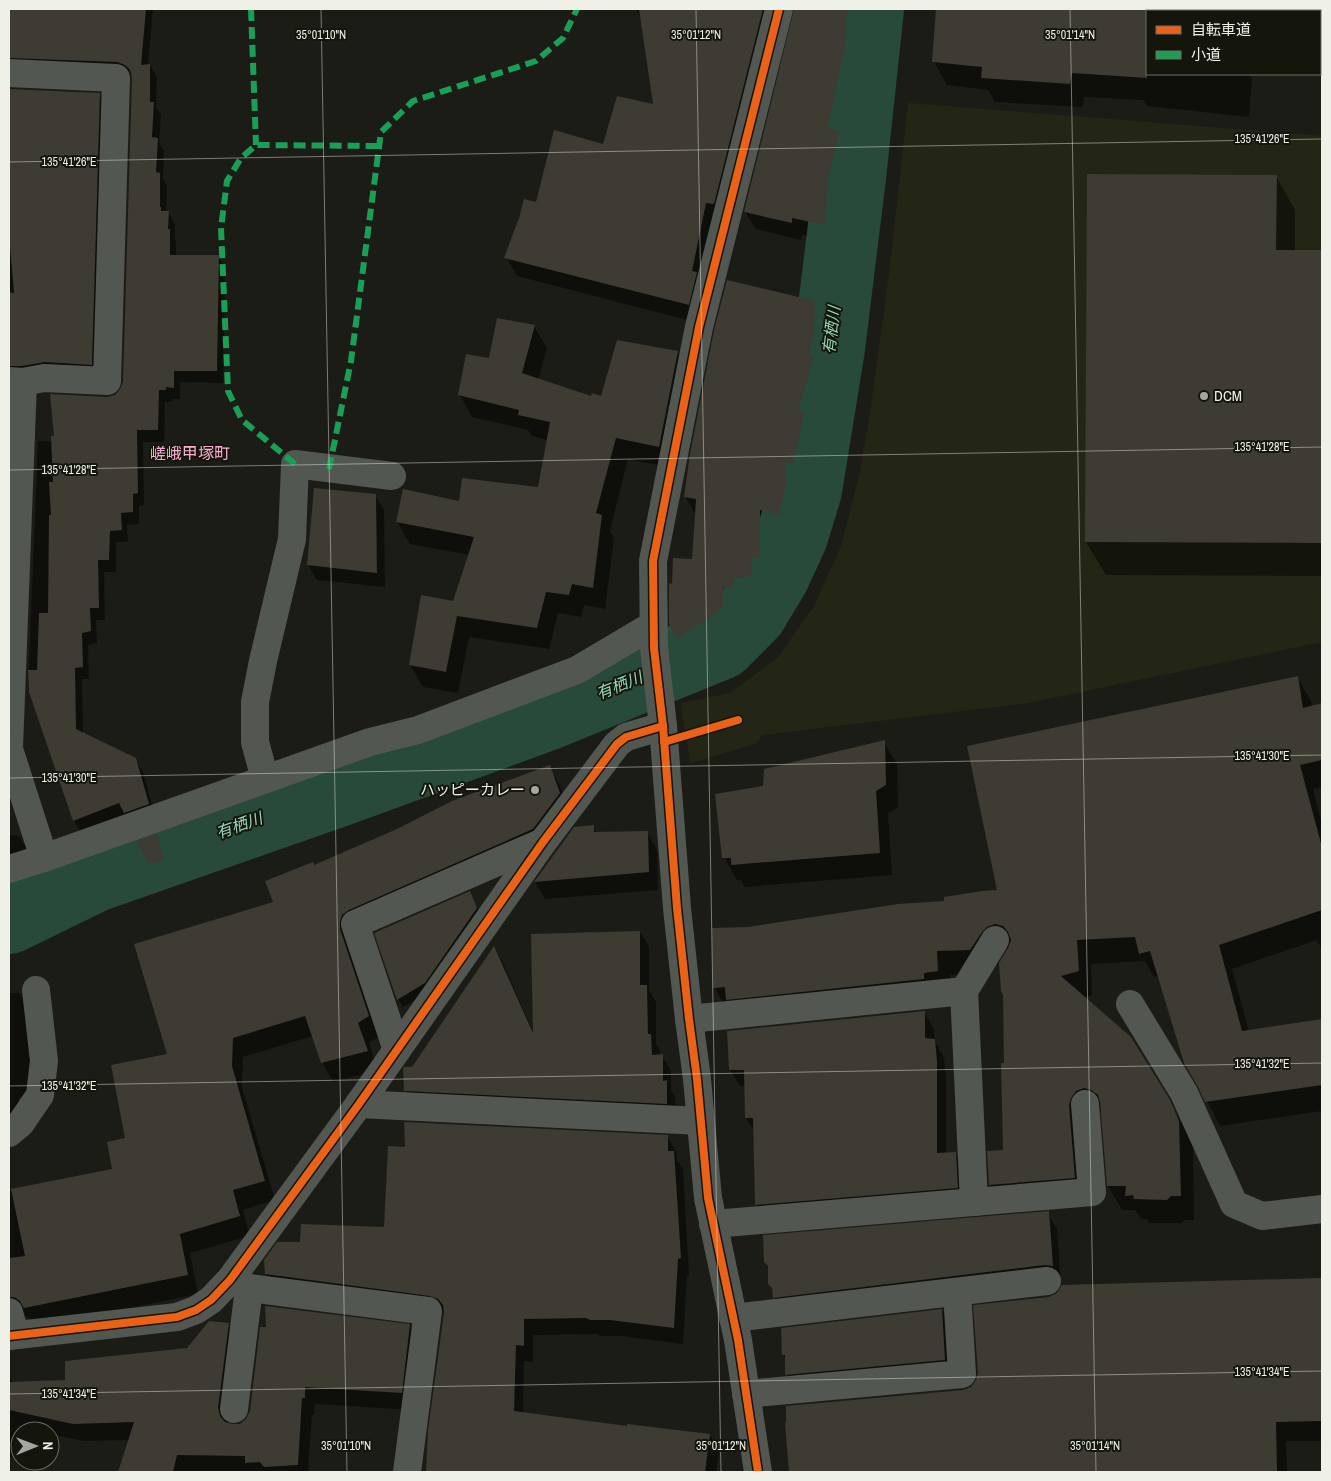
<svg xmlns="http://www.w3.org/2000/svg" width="1331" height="1481" viewBox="0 0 1331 1481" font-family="'Archivo Narrow','Noto Sans JP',sans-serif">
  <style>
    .built { fill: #242615 }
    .shadow { fill: #0007 }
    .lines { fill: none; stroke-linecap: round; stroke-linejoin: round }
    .river { stroke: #284a3a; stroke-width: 72 }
    .building { fill: #3d3b32 }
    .minor { stroke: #535752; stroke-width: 28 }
    .quiet { stroke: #1a9f57; stroke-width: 6; stroke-dasharray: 12 6; stroke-linecap: butt }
    .cycleway-casing { stroke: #15160b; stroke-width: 11 }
    .cycleway { stroke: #ea6118; stroke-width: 8 }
    .ticks { fill: none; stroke: #eff1e9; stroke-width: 1; stroke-opacity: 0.45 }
    .poi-dot { fill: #a5a69f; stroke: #15160b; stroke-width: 2 }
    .labels { text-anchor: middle; stroke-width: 4; stroke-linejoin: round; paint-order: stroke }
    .poi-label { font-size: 15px; fill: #eff1e9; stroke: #15160b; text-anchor: start }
    .water-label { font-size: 16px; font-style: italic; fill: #94d7b8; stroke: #15160b }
    .neighbourhood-label { font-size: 16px; fill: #f9add3; stroke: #15160b }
    .ticks-label { font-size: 12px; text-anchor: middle; fill: #eff1e9; stroke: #15160b; stroke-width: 4; stroke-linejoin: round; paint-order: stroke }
  </style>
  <rect width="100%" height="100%" fill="#1c1c16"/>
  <polygon class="built" points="908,103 1322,136 1322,642 1028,703 762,735 756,744 690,763 681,703 730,693 778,657 814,606 841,546 860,472 871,406 890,266"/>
  <g class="shadow">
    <polygon points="9,9 153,9 148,65 150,65 157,77 156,107 161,115 159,142 164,151 163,179 167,186 166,212 168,212 175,224 175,239 176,242 176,256 218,256 225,268 223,383 180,382 180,399 172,399 172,402 165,402 164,442 143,442 144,505 139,506 139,524 127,525 128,542 116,542 116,572 104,572 105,620 96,620 97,643 88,645 89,679 82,679 83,733 135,759 143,772 155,816 81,833 74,821 28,687 38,441 53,442 107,398 115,396 122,390 124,382 133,77 124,74 9,71"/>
    <polygon points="636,9 763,9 774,26 699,323 517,276 506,257 537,204 604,145 655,105 641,18"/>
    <polygon points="800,9 858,9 855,65 839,134 849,150 838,196 835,242 802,235 801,240 756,229 745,212"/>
    <polygon points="937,9 1248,9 1250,11 1147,11 1147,74 1249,74 1252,79 1249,117 1147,106 1143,100 1084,97 1083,107 995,102 988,90 947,85 934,62"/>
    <polygon points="9,90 99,94 106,106 98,376 9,380"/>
    <polygon points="1276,176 1295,210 1295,251 1322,251 1322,576 1106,575 1086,542"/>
    <polygon points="814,303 824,320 823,350 819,369 823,375 809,424 813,431 803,481 795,479 794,507 788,531 769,527 770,573 762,576 761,593 744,595 743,604 733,605 732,626 688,654 671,624 673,585 693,560 695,514 685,496"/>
    <polygon points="534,326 547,348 538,380 592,398 602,398 678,352 690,374 672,468 628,459 610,531 614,538 605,609 584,605 581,617 558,613 549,649 469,637 458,693 423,687 410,665 454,602 469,555 410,544 397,522 460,503 539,488 547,440 532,436 528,430 472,417 460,395 490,359"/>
    <polygon points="375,495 384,510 385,587 317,580 308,565"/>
    <polygon points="1297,677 1311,701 1312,707 1322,704 1322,787 1313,789 1322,824 1322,950 1317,940 1232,969 1249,1031 1321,1020 1322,1022 1322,1111 1220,1126 1201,1089 1159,976 1154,977 1145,961 1091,964 1092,995 1084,998 1169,1101 1183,1126 1193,1146 1194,1220 1185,1220 1181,1223 1149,1223 1147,1219 1141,1219 1135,1210 1122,1210 1108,1186 1103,1113 1099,1112 1088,1202 1004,1209 990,1185 1005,1151 1004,995 1010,948 1001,950 984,974 950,975 951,995 728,1012 715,988 749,928 946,903 998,891"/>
    <polygon points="884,742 897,764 898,808 888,813 892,875 745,887 741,880 737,880 724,857 765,787"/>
    <polygon points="549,766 560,786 571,814 360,929 380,1036 369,1043 378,1070 333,1082 322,1062 313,1036 243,1057 242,1087 275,1200 243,1210 250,1236 190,1253 198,1294 36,1327 32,1320 25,1316 17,1316 9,1321 9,1191 114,1170 126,1139 168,1055 274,903 314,866"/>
    <polygon points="9,793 10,797 9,835 19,836 27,849 30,860 9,868"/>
    <polygon points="593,827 597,833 647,832 657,850 658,890 545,899 535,882 575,828"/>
    <polygon points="469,893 482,917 430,991 403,1007 398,999"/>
    <polygon points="640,932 649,947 649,990 656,1002 656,1044 660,1050 660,1056 662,1056 671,1071 671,1090 675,1097 676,1119 414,1106 405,1090 413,1068 494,948 503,963 534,1034"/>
    <polygon points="9,993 20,993 29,1009 35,1096 19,1097 18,1114 9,1115"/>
    <polygon points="924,1012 934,1029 934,1040 944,1057 946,1080 946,1153 955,1153 965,1170 967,1204 766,1221 756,1204 755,1133 746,1118 745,1086 740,1086 730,1070"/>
    <polygon points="667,1136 677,1153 677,1160 683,1169 689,1275 687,1275 683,1344 621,1336 600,1336 597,1334 533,1335 533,1362 524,1361 523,1413 628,1427 710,1435 719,1452 716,1472 428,1472 429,1431 445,1313 440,1312 276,1291 266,1274 302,1243 385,1228 406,1148"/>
    <polygon points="1048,1213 1057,1229 1061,1282 1055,1282 783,1314 774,1297 774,1291 770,1284 769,1269 765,1261"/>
    <polygon points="1322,1279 1322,1441 1286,1441 1287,1472 796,1472 785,1424 964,1391 971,1388 1049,1298 1058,1294 1063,1286"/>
    <polygon points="942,1310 950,1324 953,1374 795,1388 787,1374 786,1361 783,1355"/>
    <polygon points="228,1325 238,1342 228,1424 241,1424 410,1326 420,1343 411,1410 315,1404 314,1415 312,1415 308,1472 120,1472 130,1440 84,1441 50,1434 50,1431 37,1431 25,1428 26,1431 20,1431 20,1455 9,1458 9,1375 13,1383 66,1381 188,1349"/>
  </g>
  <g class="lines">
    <polyline class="river" points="9,918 95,876 338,791 546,715 720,644 751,613 774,575 792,536 806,490 829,348 850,177 868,9"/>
  </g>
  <g class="building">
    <polygon points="9,9 146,9 141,65 150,64 150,102 154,102 152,137 158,138 156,172 160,173 160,207 161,207 161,211 169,211 168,229 170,229 170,255 219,255 217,371 174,371 174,388 166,387 166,390 159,390 158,430 137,430 138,493 133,494 133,512 121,513 122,530 110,531 109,560 98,560 99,608 90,608 91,631 82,633 83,667 75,668 76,729 136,758 149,804 124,813 119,803 73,821 29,692 28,670 37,670 39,613 48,613 49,515 51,515 49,482 53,482 51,436 54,436 50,394 107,397 115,395 120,389 123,382 132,78 130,70 125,65 117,62 9,58"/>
    <polygon points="639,9 763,9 714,204 706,203 692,271 697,272 689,305 504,258 519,218 524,199 536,202 554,130 603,144 617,96 653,104"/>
    <polygon points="794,9 847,9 845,47 827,128 839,131 828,178 825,225 792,218 792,223 744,212"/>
    <polygon points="936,9 1147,9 1147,78 1072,73 1070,84 981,78 982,67 932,62"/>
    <polygon points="9,89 100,93 92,365 45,362 22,366 9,366 9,292 14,293 9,235"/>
    <polygon points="1087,174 1277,175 1276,250 1322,250 1322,543 1085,542"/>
    <polygon points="727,280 815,301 814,332 809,355 814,356 798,411 804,413 793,464 786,462 785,489 779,514 760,510 760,556 752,558 752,576 734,578 733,587 723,588 723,608 678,638 669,624 669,583 672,584 673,558 692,559 696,499 684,497 690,454 714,330"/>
    <polygon points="497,318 535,325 522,373 591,396 592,393 601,396 617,340 678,351 659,447 616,438 596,513 602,515 593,588 572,584 569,595 546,592 537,628 457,616 446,672 409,665 421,595 453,601 474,537 396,522 403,489 459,501 462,478 538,487 550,422 518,415 519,410 458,395 466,354 489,358"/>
    <polygon points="314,488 376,494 377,573 307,565"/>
    <polygon points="1298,676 1303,708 1322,703 1322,760 1300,765 1322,847 1322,910 1219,945 1242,1031 1322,1019 1322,1085 1205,1102 1197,1085 1184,1063 1150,951 1139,954 1135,937 1077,940 1079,971 1061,976 1131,1037 1170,1100 1179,1121 1181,1196 1171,1196 1167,1200 1134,1199 1133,1195 1125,1196 1126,1186 1107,1186 1100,1102 1098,1095 1091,1090 1084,1088 1076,1091 1071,1098 1069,1105 1075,1178 989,1185 987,1151 1003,1150 1001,1063 1004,1063 1003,995 1001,991 999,963 1008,948 1011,940 1008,932 1003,926 995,924 987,927 982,932 970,950 937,951 938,971 924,973 924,979 726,1000 725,987 713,988 712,928 748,927 898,904 944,901 944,897 982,891 997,890 967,746"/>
    <polygon points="885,740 886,785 876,791 880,853 731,865 731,858 722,858 715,794 763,786 764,769"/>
    <polygon points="550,765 560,793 533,829 349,910 342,915 340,922 340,929 369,1016 358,1023 368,1051 321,1063 305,1016 233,1038 232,1066 265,1181 233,1190 240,1216 180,1234 188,1275 24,1308 20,1301 14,1297 9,1297 9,1258 25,1256 11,1189 112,1169 107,1142 125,1138 111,1065 167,1054 134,944 273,902 265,881 313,862 314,865 397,829 452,801"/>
    <polygon points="594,825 594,832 648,831 649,872 534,882 574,827"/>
    <polygon points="157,834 164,859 149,864 137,841"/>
    <polygon points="470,891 477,908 425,983 397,1000 374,933"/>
    <polygon points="640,931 640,985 647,985 648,1034 651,1034 652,1055 663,1054 663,1081 667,1080 667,1104 404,1091 403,1068 404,1067 412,1067 494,946 533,1033 531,934"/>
    <polygon points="925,1011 925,1038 935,1039 937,1062 937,1153 956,1152 958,1188 755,1205 753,1118 745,1118 744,1070 729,1070 727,1031"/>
    <polygon points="404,1122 668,1135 668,1151 674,1151 681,1258 678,1259 674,1328 610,1320 590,1320 586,1318 524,1319 524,1346 516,1345 514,1411 627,1426 627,1424 710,1434 705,1472 426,1472 428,1430 444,1313 443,1305 438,1299 430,1296 265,1274 264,1260 277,1242 300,1242 301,1224 384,1227 388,1146 405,1147"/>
    <polygon points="1049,1211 1053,1266 1045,1265 773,1298 772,1288 768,1284 768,1266 764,1262 763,1235"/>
    <polygon points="1322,1278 1322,1421 1276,1422 1277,1472 789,1472 785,1423 786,1422 786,1406 963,1390 971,1387 976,1380 978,1373 973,1305 1049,1297 1057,1293 1062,1285"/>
    <polygon points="265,1306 410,1324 402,1393 305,1387 305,1398 302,1398 298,1465 264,1467 260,1462 245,1463 245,1456 177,1455 173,1472 118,1472 134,1422 73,1424 9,1410 9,1382 65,1380 65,1361 187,1348 209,1321 229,1323 218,1408 220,1416 225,1422 232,1424 240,1424 246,1419 250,1411 260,1327 266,1327"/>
    <polygon points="942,1309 945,1360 785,1375 785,1355 782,1355 781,1328"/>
  </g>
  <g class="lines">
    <g class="minor">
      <polyline points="9,73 116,78 107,381 44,378 23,382 9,381"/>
      <polyline points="9,748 23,382"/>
      <polyline points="9,749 44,858"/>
      <polyline points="265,779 255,742 255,702 263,661 292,539 295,464 392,476"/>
      <polyline points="9,869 44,858 370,742 418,730 577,670 653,625"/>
      <polyline points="1130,1004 1184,1093 1234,1204 1262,1216 1322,1209"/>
      <polyline points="689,1019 964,991"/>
      <polyline points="397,1050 355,924 543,842"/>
      <polyline points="359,1104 701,1121"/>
      <polyline points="9,1133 21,1123 40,1095 44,1061 36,990"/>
      <polyline points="974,1202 964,991 995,940"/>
      <polyline points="713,1224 1092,1192 1085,1104"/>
      <polyline points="230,1280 249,1288 428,1311 407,1472"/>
      <polyline points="9,1312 15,1335"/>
      <polyline points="733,1318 1047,1281"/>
      <polyline points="9,1336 177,1317 196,1310 211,1300 230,1280 359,1104 543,842 617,744 626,737 663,726"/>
      <polyline points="746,1394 962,1374 957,1292"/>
      <polyline points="234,1409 249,1288"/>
      <polyline points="758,1472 738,1340 708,1198 697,1079 689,1019 677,908 663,726 654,648 653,561 699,327 779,9"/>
    </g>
    <g class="quiet">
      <polyline points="251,9 256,145"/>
      <polyline points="295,464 242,420 228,391 221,228 227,181 241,158 256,145 379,146"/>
      <polyline points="329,469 351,361 381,132 413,101 536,61 563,38 577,9"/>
    </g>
    <g class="cycleway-casing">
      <g id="cycleway">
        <polyline points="664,742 738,720"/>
        <polyline points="9,1336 177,1317 196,1310 211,1300 230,1280 359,1104 543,842 617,744 626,737 663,726"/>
        <polyline points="758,1472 738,1340 708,1198 697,1079 689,1019 677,908 663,726 654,648 653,561 699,327 779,9"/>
      </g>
    </g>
    <use href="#cycleway" class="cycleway"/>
  </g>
  <path class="ticks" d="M321,9L347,1472M696,9L721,1472M1070,9L1096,1472M9,162L1322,139M9,470L1322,447M9,778L1322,755M9,1086L1322,1063M9,1394L1322,1371"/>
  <g class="poi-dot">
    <circle cx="1204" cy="396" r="5"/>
    <circle cx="535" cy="790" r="5"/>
  </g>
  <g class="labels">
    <g class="poi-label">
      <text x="1214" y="401">DCM</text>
      <text x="525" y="795" text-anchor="end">ハッピーカレー</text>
    </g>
    <g class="water-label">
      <text transform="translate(831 330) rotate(-83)" y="6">有栖川</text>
      <text transform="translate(619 685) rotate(-22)" y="6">有栖川</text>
      <text transform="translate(239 825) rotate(-20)" y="6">有栖川</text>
    </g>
    <g class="neighbourhood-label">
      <text x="190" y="459">嵯峨甲塚町</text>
    </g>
  </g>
  <g class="ticks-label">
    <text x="321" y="39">35°01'10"N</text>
    <text x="696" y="39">35°01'12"N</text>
    <text x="1070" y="39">35°01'14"N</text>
    <text x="1262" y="143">135°41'26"E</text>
    <text x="69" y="166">135°41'26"E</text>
    <text x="1262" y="451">135°41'28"E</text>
    <text x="69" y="474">135°41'28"E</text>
    <text x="1262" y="760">135°41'30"E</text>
    <text x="69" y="782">135°41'30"E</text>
    <text x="1262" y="1068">135°41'32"E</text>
    <text x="69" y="1090">135°41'32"E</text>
    <text x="1262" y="1376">135°41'34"E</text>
    <text x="69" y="1398">135°41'34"E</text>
    <text x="346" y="1450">35°01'10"N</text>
    <text x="721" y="1450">35°01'12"N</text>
    <text x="1095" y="1450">35°01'14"N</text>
  </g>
  <rect width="1331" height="1481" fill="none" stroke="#eff1e9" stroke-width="20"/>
  <rect x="1146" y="10" width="175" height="65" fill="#15160b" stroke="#6c6e64"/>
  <rect x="1156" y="26" width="25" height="8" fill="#ea6118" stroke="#6c6e64"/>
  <text x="1191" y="35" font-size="15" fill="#eff1e9">自転車道</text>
  <rect x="1156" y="51" width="25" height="8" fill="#1a9f57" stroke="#6c6e64"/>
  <text x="1191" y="60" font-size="15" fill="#eff1e9">小道</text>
  <g transform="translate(35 1446) rotate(89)"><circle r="24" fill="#15160b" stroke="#6c6e64"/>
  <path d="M0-4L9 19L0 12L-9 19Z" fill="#a5a69f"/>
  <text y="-8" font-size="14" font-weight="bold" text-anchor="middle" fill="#eff1e9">N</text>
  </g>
</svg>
